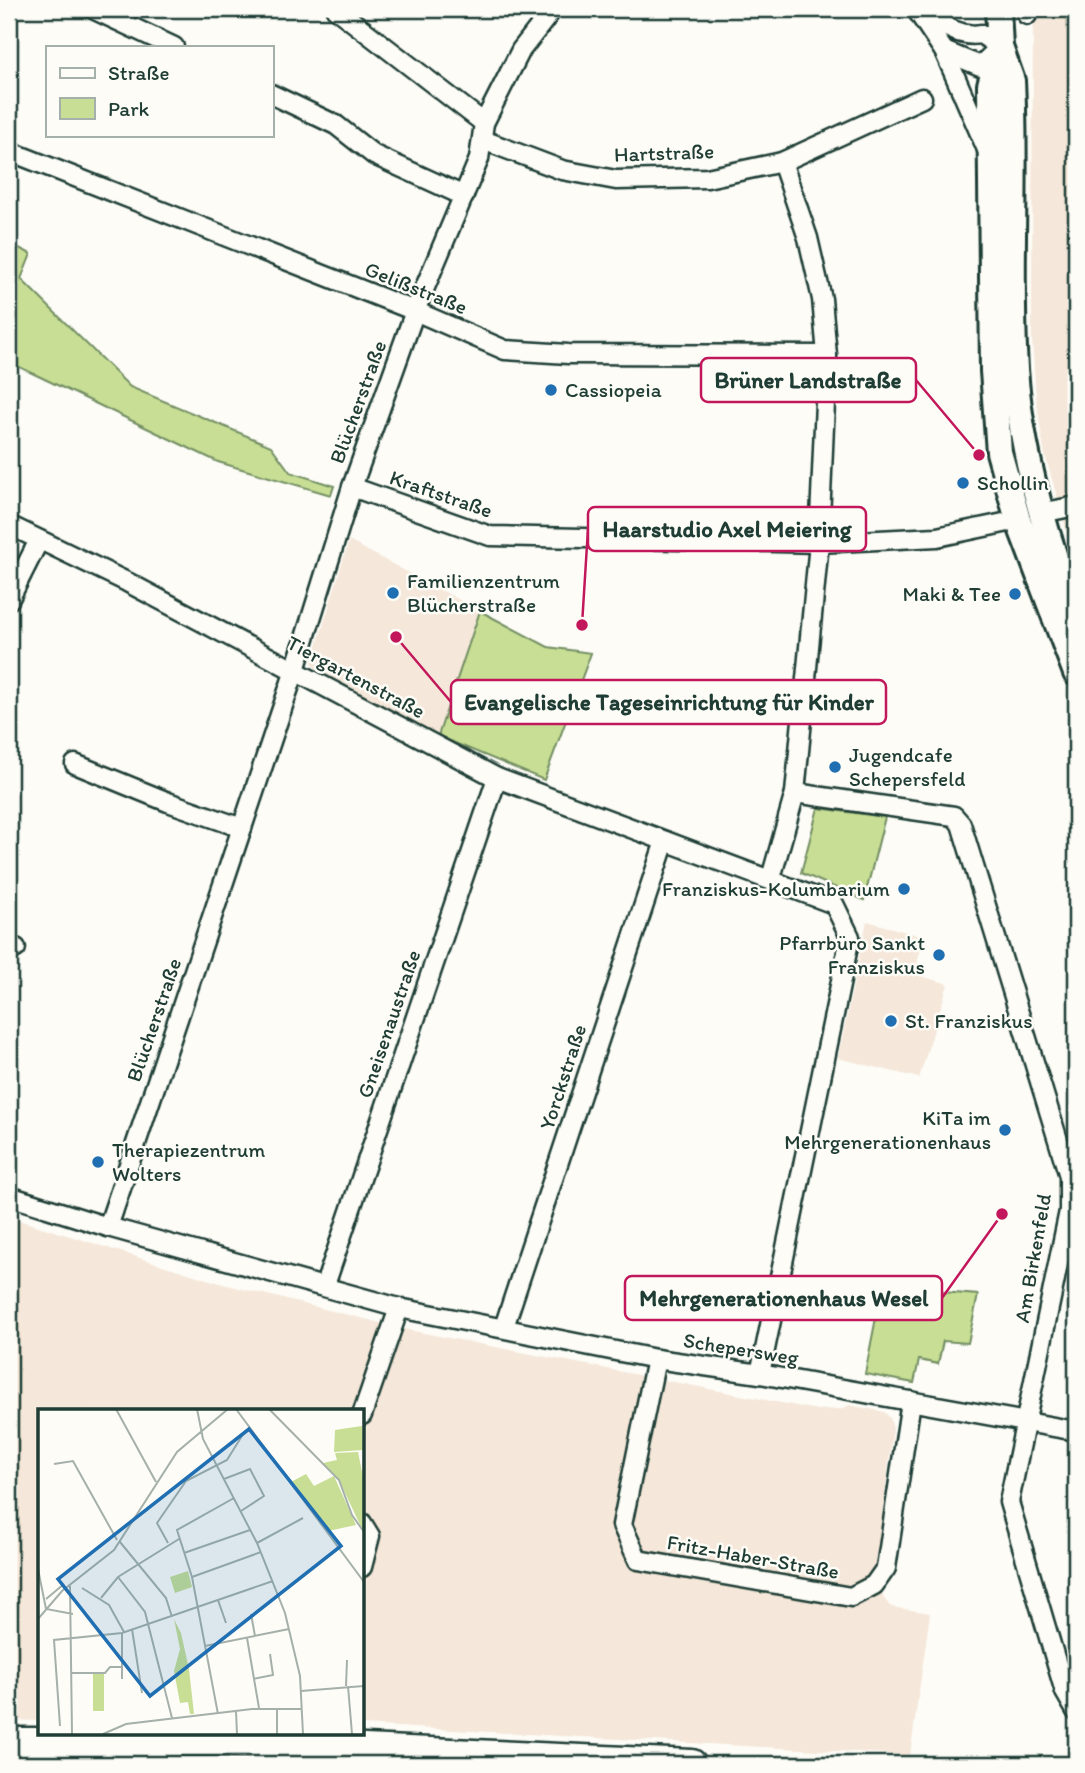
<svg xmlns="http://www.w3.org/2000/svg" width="1085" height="1773" viewBox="0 0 1085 1773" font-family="Itim,sans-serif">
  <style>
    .built { fill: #f5e7d9 }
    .green { fill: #c7de94; stroke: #738e64; stroke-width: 2 }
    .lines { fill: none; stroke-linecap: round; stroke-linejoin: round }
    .minor-casing { stroke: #1f3d34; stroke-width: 23 }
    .secondary-casing { stroke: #1f3d34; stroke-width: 30 }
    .primary-casing { stroke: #1f3d34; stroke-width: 33 }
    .minor { stroke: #fdfcf7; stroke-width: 18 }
    .secondary { stroke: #fdfcf7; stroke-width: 24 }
    .primary { stroke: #fdfcf7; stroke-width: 28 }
    .poi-dot { fill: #1f6fb2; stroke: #fdfcf7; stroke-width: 2.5 }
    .labels { text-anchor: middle; stroke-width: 5; stroke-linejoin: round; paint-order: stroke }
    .street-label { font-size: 21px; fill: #1f3d34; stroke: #fdfcf7 }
    .poi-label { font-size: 21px; fill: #1f3d34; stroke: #fdfcf7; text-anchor: start }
    .inset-road { fill: none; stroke: #a4b0a9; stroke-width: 2 }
    .view { fill: #1f6fb2; fill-opacity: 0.15; stroke: #1f6fb2; stroke-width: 3.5 }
    .inset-edge { fill: none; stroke: #1f3d34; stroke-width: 3.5 }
    .leader { fill: none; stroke: #c2185b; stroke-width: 2.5 }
    .callout-dot { fill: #c2185b; stroke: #fdfcf7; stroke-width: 2.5 }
    .callout { fill: #fdfcf7; stroke: #c2185b; stroke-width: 2.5 }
    .callout-label { font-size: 23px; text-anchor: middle; font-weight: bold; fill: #1f3d34 }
  </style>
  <rect width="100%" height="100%" fill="#fdfcf7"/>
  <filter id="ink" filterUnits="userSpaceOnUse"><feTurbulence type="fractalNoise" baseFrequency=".0143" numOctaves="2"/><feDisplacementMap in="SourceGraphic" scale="14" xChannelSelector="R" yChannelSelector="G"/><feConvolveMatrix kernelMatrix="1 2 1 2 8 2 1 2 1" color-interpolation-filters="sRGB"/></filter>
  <g filter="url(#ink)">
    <g class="built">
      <polygon points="1033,9 1057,9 1076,15 1076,564 1044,451 1036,397 1032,339"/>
      <polygon points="349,541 480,611 438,736 315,668 312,662"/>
      <polygon points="867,921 924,937 914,974 948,984 919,1078 838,1058"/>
      <polygon points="9,1217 223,1284 413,1331 817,1410 843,1409 849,1405 884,1412 890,1418 893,1429 876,1566 884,1599 891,1607 930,1613 910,1755 362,1725 362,1411 40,1411 40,1721 9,1720"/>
    </g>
    <g class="green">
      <polygon points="9,243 31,254 21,279 130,387 271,446 290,472 334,486 331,495 218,462 9,362"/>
      <polygon points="480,611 548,647 591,653 544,780 438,736"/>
      <polygon points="818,808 885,817 864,900 801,873"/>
      <polygon points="882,1287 978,1295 968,1343 943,1341 938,1364 919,1360 914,1383 865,1374"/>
    </g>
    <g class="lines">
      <g class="minor-casing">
        <g id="minor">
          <polyline points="93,9 174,47"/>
          <polyline points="336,9 484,123"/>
          <polyline points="916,9 944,51 988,152"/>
          <polyline points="1026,9 1027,15"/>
          <path d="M921,10C941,23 957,38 981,34L1000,47L980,66L944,51"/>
          <polyline points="271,94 336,125 374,155 464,196"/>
          <polyline points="483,140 562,170 616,180 707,178 782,162 922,98"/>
          <polyline points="9,151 415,311 505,350 568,354 827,355"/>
          <polyline points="352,487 490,536 819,543 937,537 1018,520"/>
          <polyline points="1041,513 1076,506"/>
          <polyline points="9,525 127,582 497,778 834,904 850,937 760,1374"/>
          <polyline points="9,600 39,540"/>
          <polyline points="75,764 168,802 242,828"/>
          <polyline points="795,793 954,816 961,824 1069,1176 1069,1211 1009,1502 1065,1692 1076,1711"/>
          <polyline points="771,878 795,793 819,543 827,355 822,299 808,238 782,162"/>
          <polyline points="9,945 16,948"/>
          <polyline points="9,1196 108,1227 399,1308 656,1359 760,1374 1076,1431"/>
          <polyline points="108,1227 295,670 352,487 415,311 479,159 484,123 521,50 553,9"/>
          <polyline points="325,1285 497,778"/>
          <polyline points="504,1327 665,841"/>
          <polyline points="656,1359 622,1525 638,1560 851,1597 874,1585 886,1568 911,1401"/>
          <polyline points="362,1415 399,1308"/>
          <polyline points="362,1523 370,1536 362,1567"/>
        </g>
      </g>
      <g class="secondary-casing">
        <g id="secondary">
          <path d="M998,9L1000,47L1012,81C1017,176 1009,273 1015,369C1021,454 1045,536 1076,616"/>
          <polyline points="1000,47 990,85 993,371 999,452 1018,520 1076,673"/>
        </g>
      </g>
      <g class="primary-casing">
        <polyline id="primary" points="9,1742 213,1742 692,1764"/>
      </g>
      <use href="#minor" class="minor"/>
      <use href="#secondary" class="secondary"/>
      <use href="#primary" class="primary"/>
    </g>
  </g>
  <g class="poi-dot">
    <circle cx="551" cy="390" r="7"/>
    <circle cx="963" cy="483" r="7"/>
    <circle cx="393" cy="593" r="7"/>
    <circle cx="1015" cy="594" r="7"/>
    <circle cx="835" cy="767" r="7"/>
    <circle cx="904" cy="889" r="7"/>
    <circle cx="939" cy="955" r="7"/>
    <circle cx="891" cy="1021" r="7"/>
    <circle cx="1005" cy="1130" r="7"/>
    <circle cx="98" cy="1162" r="7"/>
  </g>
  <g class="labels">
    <g class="street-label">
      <text transform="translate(664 153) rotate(-2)" y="7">Hartstraße</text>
      <text transform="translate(416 288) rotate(22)" y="7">Gelißstraße</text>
      <text transform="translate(358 402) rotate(-70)" y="7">Blücherstraße</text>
      <text transform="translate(441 494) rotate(19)" y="7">Kraftstraße</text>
      <text transform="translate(356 677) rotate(28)" y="7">Tiergartenstraße</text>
      <text transform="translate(154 1020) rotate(-71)" y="7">Blücherstraße</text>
      <text transform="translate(389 1024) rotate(-71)" y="7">Gneisenaustraße</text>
      <text transform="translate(563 1077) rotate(-72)" y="7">Yorckstraße</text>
      <text transform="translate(1033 1258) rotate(-80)" y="7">Am Birkenfeld</text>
      <text transform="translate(741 1349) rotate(9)" y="7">Schepersweg</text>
      <text transform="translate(753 1557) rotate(10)" y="7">Fritz-Haber-Straße</text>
    </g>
    <g class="poi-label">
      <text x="565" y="397">Cassiopeia</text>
      <text x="977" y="490">Schollin</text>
      <text x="407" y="588">Familienzentrum<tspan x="407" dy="24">Blücherstraße</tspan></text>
      <text x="1001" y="601" text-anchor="end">Maki &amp; Tee</text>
      <text x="849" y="762">Jugendcafe<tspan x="849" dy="24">Schepersfeld</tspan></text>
      <text x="890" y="896" text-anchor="end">Franziskus-Kolumbarium</text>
      <text x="925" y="950" text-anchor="end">Pfarrbüro Sankt<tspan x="925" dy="24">Franziskus</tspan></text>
      <text x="905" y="1028">St. Franziskus</text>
      <text x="991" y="1125" text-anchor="end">KiTa im<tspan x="991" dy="24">Mehrgenerationenhaus</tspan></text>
      <text x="112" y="1157">Therapiezentrum<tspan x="112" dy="24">Wolters</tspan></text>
    </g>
  </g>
  <g transform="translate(38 1409)">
    <rect width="326" height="326" fill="#fdfcf7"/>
    <path d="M324,17L325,41L296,43L297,21ZM320,43L325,68V122L301,71L285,54L299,51L297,44ZM268,65L276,77L296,67L318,116L290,122L253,73ZM150,162L154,178L137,184L132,168ZM136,210L143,224L151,260L156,305H152L150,293L142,294L136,262L142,240ZM55,265H66V302H55Z" fill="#c7de94"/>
    <path class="inset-road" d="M78,0L118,73M159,0L165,30L219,134L247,204L262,267L265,325M198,0L326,173M231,0L301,71L314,106L326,123M16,55L35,52L79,131M186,70L212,60L226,87L203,102M82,133L128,189L134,208M130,134L119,114L148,72L189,51L207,22M219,134L265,109M146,144L212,121M0,160L8,200L35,205M80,168L107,203L134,309M154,168L223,143M32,177L34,325M44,179L71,196L86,223M63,189L80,168L141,130M8,190L26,175M180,191L188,214M213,205L217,227M0,210L24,182L76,141L139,43L190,0M94,220L104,284M84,224V270M209,229L221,299M167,237L251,220M34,264H67L72,258H84M215,270L235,266L232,245M308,277L309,251M310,277L314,325M263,282L326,277M239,299V325M198,302L199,325M180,305L154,168L139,121L196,89M22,317L16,231L84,224L235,172M65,325L88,315L214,300H264"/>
    <path class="view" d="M211,20L303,137L112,287L20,170Z"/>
    <rect width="326" height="326" class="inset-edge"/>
  </g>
  <path class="leader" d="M979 455L916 380M582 625L588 529M396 637L451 702M1002 1214L942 1298"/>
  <g class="callout-dot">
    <circle cx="979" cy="455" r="7"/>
    <circle cx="582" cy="625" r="7"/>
    <circle cx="396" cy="637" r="7"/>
    <circle cx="1002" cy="1214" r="7"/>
  </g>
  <g class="callout">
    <rect x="701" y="358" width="215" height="44" rx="7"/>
    <rect x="588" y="507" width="278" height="44" rx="7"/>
    <rect x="451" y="680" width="435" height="44" rx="7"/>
    <rect x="625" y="1276" width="317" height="44" rx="7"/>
  </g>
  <g class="callout-label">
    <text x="808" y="388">Brüner Landstraße</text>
    <text x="727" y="537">Haarstudio Axel Meiering</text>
    <text x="669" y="710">Evangelische Tageseinrichtung für Kinder</text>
    <text x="784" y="1306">Mehrgenerationenhaus Wesel</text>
  </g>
  <rect width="1085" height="1773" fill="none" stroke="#fdfcf7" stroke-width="35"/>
  <rect x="18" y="18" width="1050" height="1738" fill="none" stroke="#1f3d34" stroke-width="2.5" filter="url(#ink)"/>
  <rect x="46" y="46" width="228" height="91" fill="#fdfcf7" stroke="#a4b0a9" stroke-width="2"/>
  <rect x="60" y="68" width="35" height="10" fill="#fdfcf7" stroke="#a4b0a9" stroke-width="2"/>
  <text x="108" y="80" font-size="21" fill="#1f3d34">Straße</text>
  <rect x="60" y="98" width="35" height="21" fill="#c7de94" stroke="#a4b0a9" stroke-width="2"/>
  <text x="108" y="116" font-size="21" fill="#1f3d34">Park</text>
</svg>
